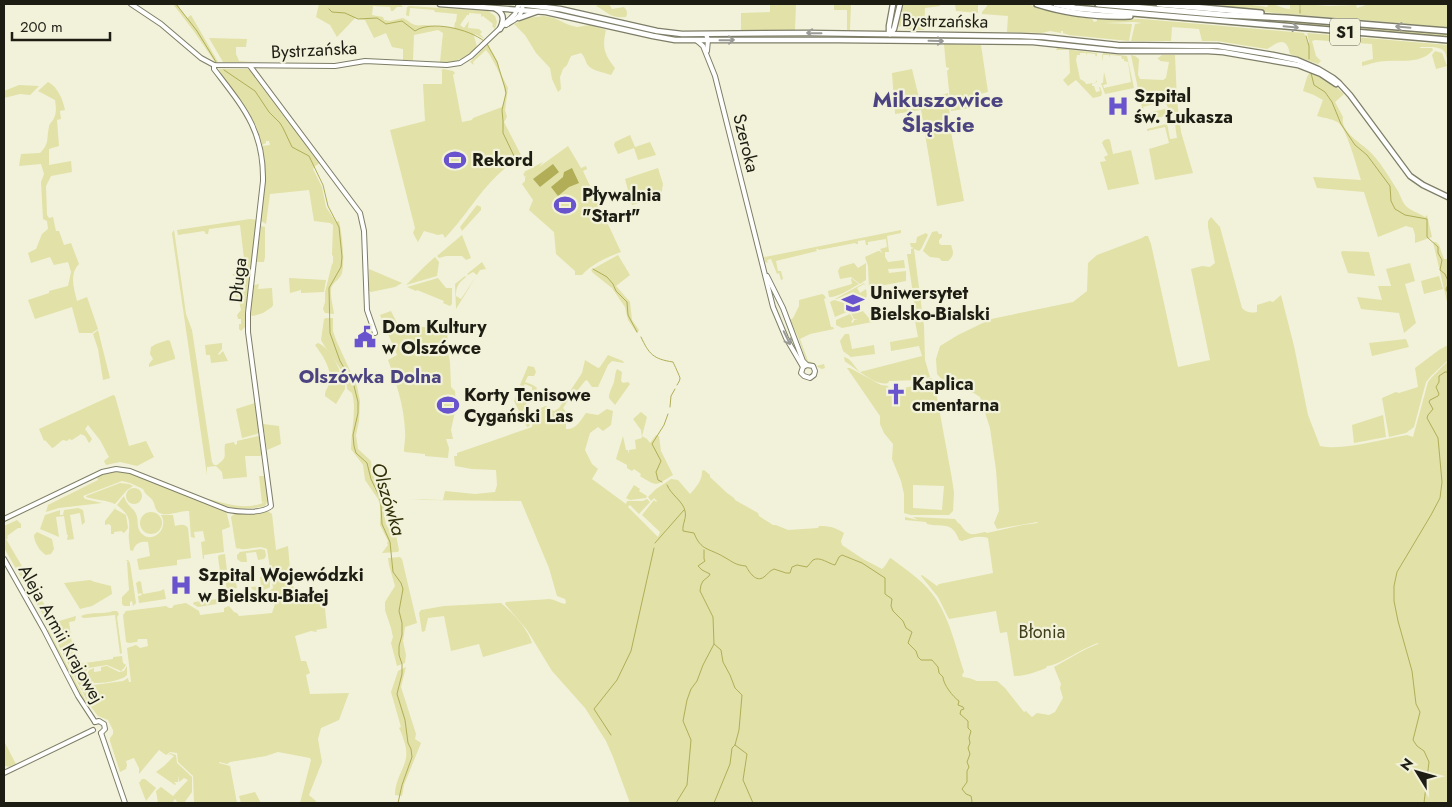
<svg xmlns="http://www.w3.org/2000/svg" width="1452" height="807" viewBox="0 0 1452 807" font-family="Jost,sans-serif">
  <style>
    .green { fill: #e1e1a8; fill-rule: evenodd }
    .water { fill: #b1ae57 }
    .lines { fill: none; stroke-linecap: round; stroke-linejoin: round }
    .stream { stroke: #b1ae57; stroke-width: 1 }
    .minor-casing { stroke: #7e7e68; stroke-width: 6 }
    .major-casing { stroke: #7e7e68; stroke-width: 7 }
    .highway-casing { stroke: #7e7e68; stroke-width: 8 }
    .minor { stroke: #fff; stroke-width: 4 }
    .major { stroke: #fff; stroke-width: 4.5 }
    .highway { stroke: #fff; stroke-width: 5 }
    .oneway { stroke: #999995 }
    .labels { text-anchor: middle; stroke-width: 4.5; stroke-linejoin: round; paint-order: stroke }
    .shield { fill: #f2f2da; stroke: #5d5d4f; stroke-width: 1 }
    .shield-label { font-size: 16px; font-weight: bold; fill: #1d1d14 }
    .street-label { font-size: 18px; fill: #1d1d14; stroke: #f2f2da }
    .poi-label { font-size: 18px; font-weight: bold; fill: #1d1d14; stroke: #f2f2da; text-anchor: start }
    .park-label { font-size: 18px; fill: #3f3e18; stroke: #f2f2da }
    .neighbourhood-label { font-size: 19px; font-weight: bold; fill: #4c4481; stroke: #f2f2da }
    .water-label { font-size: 19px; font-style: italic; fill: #302f07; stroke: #f2f2da }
    .district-label { font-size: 22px; font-weight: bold; fill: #4c4481; stroke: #f2f2da }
  </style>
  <rect width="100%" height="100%" fill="#f2f2da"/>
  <g class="green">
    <polygon points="173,4 177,4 187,18 191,15 218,62 215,62 193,30"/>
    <path d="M319,4L401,5L403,7H397L393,11H391L390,7L373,6L372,15L383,17L384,20L390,21L403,18C411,22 413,27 423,25L454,28L455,22H456L457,14L435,12L434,10L410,8L409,16H408L406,15L407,7L409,6L488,11L495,16L497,22L495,29L492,26L493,24L483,16L481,17V14L469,13V15H467L460,25L464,28L469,21L468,28L479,29L482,32L480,34L485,39L475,34L474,36L477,47C466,58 456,63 440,62L443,33L438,30L414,35L413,60H403V49L392,47L386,33L374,38L365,20L355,18L337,37L330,25L316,17Z"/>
    <path d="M600,4H609L612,9L624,7C627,10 628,13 626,17C611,19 608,12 596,6Z"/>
    <polygon points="770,4 796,4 795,30 741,30 741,13 770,12"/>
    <polygon points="834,4 851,4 850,30 847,30 847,10 834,10"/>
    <polygon points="904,4 940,4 940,6 925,8 924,30 906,29 901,26 899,27 898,24"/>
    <polygon points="955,4 978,4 978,13 956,11"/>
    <path d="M987,4H1027L1059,14L1092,19L1094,22L1097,21V19H1142L1304,33L1308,43L1309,42L1307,33L1448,45V62C1447,59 1446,52 1443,50C1438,46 1427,47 1420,47V48H1432L1433,50C1421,64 1403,60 1387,61C1378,61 1370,64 1362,66V62L1373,59L1372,44L1315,40L1312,41L1316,56L1321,61L1318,64L1290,54C1289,52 1289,49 1288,47C1283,36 1273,46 1267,49L1217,41H1202L1199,29L1172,27L1171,41H1131L1135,24L1142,23L1134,22L1103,23L1132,24L1129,41L1069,35L1063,33V31H1061V33L1050,31L1041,33L1007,32L1008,16L982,14V12L987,6Z"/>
    <path d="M1214,4H1244L1267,7L1269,4C1277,4 1282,9 1290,9V5H1280V4H1299V10L1301,9V4L1329,6L1356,5L1357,8L1369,4H1448V27L1265,12L1225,7L1222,5Z"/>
    <polygon points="1149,10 1448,33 1448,38 1148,12"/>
    <path d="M544,16L554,18L569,25L577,27L590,25L606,30C602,47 604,54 615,68L611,75C603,72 591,71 587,64C585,60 585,57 581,53L571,56L567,65L563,69L560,77L561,89L558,92L552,79L550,68L536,53L525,35L514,24L527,18Z"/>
    <polygon points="209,38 247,39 246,47 236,47 236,54 239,61 252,62 223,62"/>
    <path d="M488,44L498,62L500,72L508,88L505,110L507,117L504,122L522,157C487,176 472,210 445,238L443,234L438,235L424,231L418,242L413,233L415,228L390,130L425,121L423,84H442V71H441L443,69L453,71L455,73L453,75L462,122L472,120L473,118L502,107C503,103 505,99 505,95C506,84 493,58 486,50L473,62L474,65L470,62Z"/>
    <polygon points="944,44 981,45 988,92 969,97 971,108 951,111 947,71 949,69 949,68 946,67"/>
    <polygon points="1106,46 1222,48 1259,54 1259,56 1213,49 1122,49 1107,47"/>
    <polygon points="1057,48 1097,53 1097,55 1096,57 1095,54 1087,53 1086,56 1086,53 1080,53 1080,55 1077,55 1076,60 1080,79 1085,82 1086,84 1096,83 1096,80 1097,82 1092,84 1092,86 1094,86 1096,92 1100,91 1099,87 1100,87 1102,93 1101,96 1093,98 1076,80 1068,86 1063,80 1070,73 1069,50 1056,50"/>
    <polygon points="1435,51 1442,53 1447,66 1436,69 1432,55"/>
    <polygon points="1103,53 1127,56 1134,88 1105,94 1101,83 1103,83 1104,72 1107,84 1103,85 1104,88 1131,82 1128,62 1124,61 1124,59 1122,59 1121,56 1110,55 1109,58 1109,55 1103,55 1102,62 1102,56"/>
    <polygon points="1131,55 1135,56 1139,59 1138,75 1140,79 1163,80 1166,78 1169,62 1160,61 1159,59 1157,59 1162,55 1175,55 1177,100 1181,132 1193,173 1155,180 1149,149 1169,143 1165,127 1147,131 1147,129 1166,124 1166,121 1168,121 1169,122 1167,123 1170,139 1177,138 1173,111 1166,112 1166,119 1164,116 1147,121 1147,123 1145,122 1144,112 1145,114 1168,108 1165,101 1143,107 1144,109 1142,108"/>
    <path d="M219,69H247L251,71L320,163L315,166L313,169L322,187L326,207L336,222L339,221C342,234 345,260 342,273C340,279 335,281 332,286C329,293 333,305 334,314L325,313L323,309L325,302V292L332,264L333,263V256L332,255L333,225L330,223L314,221L309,190L270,194L266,224L261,221L265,175V161L262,146L270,145L269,141H266V143L262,145L257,128L248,111L220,73Z"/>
    <polygon points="912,69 920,102 948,93 951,132 964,201 937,206 921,110 895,114 892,73"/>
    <path d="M1310,72L1334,85L1344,94L1335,102L1343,117C1340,131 1359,142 1368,150C1380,161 1389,177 1398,191C1400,195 1402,201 1405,205C1409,210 1419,213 1425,217L1427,215L1432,237L1415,243V235L1413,228L1406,226L1378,237L1364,192L1317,188L1313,177L1361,180C1357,167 1348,134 1340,124C1335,119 1324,118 1317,116L1323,100L1314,95L1303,91L1307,77Z"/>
    <path d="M48,82C58,87 63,100 65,110L60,111L61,119L57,120L59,146L49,149V165L71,161L72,172L51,176L46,186L47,215L49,218L53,217L56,231H59L64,245L71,243L79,264C69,274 74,289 77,301L87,297L98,329L92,333H79L72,307L35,319L28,300L49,293V291L68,286L71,272L68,262L54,265L50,257L31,263L28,253L36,249L42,234L48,229L47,221L43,219L41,182L44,174L41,164L19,166L21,154L40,153C50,143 46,140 49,127C49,124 51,123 53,120C57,113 56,108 55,100L38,91Z"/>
    <polygon points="19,85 39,86 30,95 20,94 4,98 4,91"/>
    <polygon points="630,135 635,147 650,142 656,155 638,160 634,148 618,154 614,145 615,142"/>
    <polygon points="1108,139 1110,140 1113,154 1131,150 1139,184 1108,190 1100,162 1106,161 1104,157 1108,155 1102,143 1104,140"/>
    <path d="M568,146L581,168L586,166L587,169L583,171L621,252C607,257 592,264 582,275H575V271L556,254L554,232L529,210L533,200L522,184L525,181V178L527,175L525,177L523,174L525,173L524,172L543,162L539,167Z"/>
    <polygon points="658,168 663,184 661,196 632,205 625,179"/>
    <polygon points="477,205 481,207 481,210 462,231 460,227"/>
    <path d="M1211,217L1220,227L1242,308C1247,313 1251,313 1257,312V305L1270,301L1273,302L1281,295L1294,346L1308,415L1320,446C1343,451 1383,439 1407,435L1413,437L1428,382L1432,377L1448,361V803H630L613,757L606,741L585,708L552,671L527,630L505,604L506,602L550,599C555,600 560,603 565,604L566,602L565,599L557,596L549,568L521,501L425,500L410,499L443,500L445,491L475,494L495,492L497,485L496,470L472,469L455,466L454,456H457V453L532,427C533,417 535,409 546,406L554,411L559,408L582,373L585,360L598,368L600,367L608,355L623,361L624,363L612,361L608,365L598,387H592L587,380L585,381L573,396H571L563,408C572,418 565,418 566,429C576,430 581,420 586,413L598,415L607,409L613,411L611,425L603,431L598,427L590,433L585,450L592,464L598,469L592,479L626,504L627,501H643L647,499L650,502L639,514L630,505L628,507L658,537L660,532L642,515L654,500L656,502L657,501L654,498L651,501L648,497L656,489L671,479L678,480L690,494C697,486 702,481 702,471L704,470L710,475V477L727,493L734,498L735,500L758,513L759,516L773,525H776L788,530L818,528L819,526C829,526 835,527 844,533L841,541L842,545L863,559L882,569L885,566L890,558L892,559C908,571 925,582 936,599C950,620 956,648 964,672L962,675L963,677L969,678L977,681H997L1005,688L1024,712L1026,711L1032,717L1037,713L1049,715L1055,712L1063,698L1060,688L1061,684L1054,667L1086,649L1098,644V643C1082,648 1060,665 1047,666L1046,668C1036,672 1026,676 1014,676L1007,632L1000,633L996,611L949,619L938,597L921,576L922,575L937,586L939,584L993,573L988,538C979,535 971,538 962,541L959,540C952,520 942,528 927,524L926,522L905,520V517L918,520L913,517L955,519L958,523L960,524C969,537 971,535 985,532L987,533L1023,525L1038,523L1037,522L997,529L994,523L999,511L996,470L990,428L980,397L964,387L945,383L937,374L936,359L940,346L958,335L991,319L1073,302L1087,291L1088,263L1097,255L1142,238L1145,236H1148L1151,244L1178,367L1210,360L1191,269L1202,266L1210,267L1215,263L1208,227V221Z"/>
    <polygon points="250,219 257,220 247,309 245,309 245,327 241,331 239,329 239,324 241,324 241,319 238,319 237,315 241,310 239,301 236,300 235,290 238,289 235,276 232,275 245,267 240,225 209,229 208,234 206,234 204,231 178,235 177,230"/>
    <polygon points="261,226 265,227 265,257 264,262 256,262"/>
    <path d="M174,230L186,314L192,330L212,462L214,465H217C229,456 223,456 225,444L234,442L235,445L237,444V441L258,436L259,437L262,454L260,456H245L247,477L223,479L222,472L216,466L207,467V475L172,233Z"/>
    <polygon points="901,230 901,233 887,236 889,252 885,252 885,257 888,262 904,260 905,268 888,269 889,273 906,271 906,281 869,288 868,266 865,257 878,251 880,251 883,254 880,249 887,247 886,239 868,242 868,245 866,245 865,240 858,241 858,244 856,244 855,243 819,250 818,249 816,249 817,251 776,261 778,271 781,271 783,279 781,280 779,273 777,274 771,259 767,260 768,263 765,262 764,257 770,256"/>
    <path d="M937,231L939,234H942V237L939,240V243L941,245H951C954,253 954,256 948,261H942L939,258L930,257L923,251L932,232Z"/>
    <path d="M926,233L928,235L921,249L919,251L914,249L924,326L925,360L930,377L920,380L889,381L888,383C877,387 855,368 846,362H845L844,357C852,359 854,367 860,372L922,356L919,346L891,351L890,342L918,337L915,321L917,320L907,254H911V249L914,248L911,247L910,243H916L917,237Z"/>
    <polygon points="462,235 471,258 466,260 462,256 446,256 439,258 437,256"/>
    <polygon points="1433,242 1436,242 1439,245 1444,259 1448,259 1448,306"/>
    <polygon points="1342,251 1369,252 1375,276 1348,273 1341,253"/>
    <polygon points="618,255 630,275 616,286 630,302 632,320 639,330 637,333 628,320 625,307 612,288 593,273 591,270"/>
    <polygon points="435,257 439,262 437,276 406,285 425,266"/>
    <path d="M482,262L486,269L480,270L456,309L455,284L465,276L466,277C458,283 456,287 456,296L461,299L477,275L473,272L468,275L467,274Z"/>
    <polygon points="854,263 858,268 866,263 866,280 860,284 851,277 840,279 838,271 840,267"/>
    <polygon points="1410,263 1415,281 1405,284 1416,323 1404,333 1399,313 1361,309 1357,297 1382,300 1378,286 1391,286 1386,269"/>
    <polygon points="369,269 402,283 395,287 371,292 369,291"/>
    <polygon points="1439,276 1443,289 1424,294 1421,281"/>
    <polygon points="289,278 326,280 324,292 301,293 301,290 290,293"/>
    <polygon points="438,278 446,288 452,288 452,304 450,306 443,303 444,301 417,290 416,291 407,287"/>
    <path d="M851,278L859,284C850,289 839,297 829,297L828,291L852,284Z"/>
    <path d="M864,283L866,286L864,284L857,288L860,293L866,289C868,298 866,301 859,306L835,299Z"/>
    <polygon points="259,284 258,289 272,288 273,305 272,307 263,313 253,316 250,315 254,285"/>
    <path d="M822,294L824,295L826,298L824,299L831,327H833L834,329L810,334L800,339L808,361L814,363L817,366L824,364L825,368L822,369C818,367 809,363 806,360L798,337L790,320L793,318L799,306V300Z"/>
    <polygon points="834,300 858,307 835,317 830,302"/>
    <polygon points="859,310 860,312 863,311 872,322 842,328 836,325 836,320 850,314 853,319 851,322 853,323 854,320 858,319 854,319 851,313"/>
    <path d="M391,311L398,325L447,329L448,352L450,362L451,387L455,391L456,407L451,430L453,439H446L449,448L448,458L425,456V454L405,452L404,451C404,444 406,437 405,430C404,406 396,382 388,360L397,355L380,315Z"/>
    <path d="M326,318H333V331L336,340L357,386L360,401L359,421L356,435L358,449L371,461L373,475L384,497V514L386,524L389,529L395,530L399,550L398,552L382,553L388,545L387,543L388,541L380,525V505L378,499L365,480L363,465L351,449C351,430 357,410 352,393L347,389C347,371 329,355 321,340L324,319Z"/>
    <polygon points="98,330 110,378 103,380 98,349 93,334"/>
    <polygon points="845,334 849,334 852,349 874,345 875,354 851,357 843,351 840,341"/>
    <polygon points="1406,339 1409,347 1372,356 1369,343"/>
    <polygon points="168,340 170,341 175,357 175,359 149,367 149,364 153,359 150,354 151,347 156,344"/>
    <polygon points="222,343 222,349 218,354 219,355 223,351 228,361 211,363 210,355 206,355 205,345"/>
    <path d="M318,343C332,349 340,370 345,384V389L336,404L325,396C325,391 327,389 329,384C333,370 323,356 315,345Z"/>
    <polygon points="1448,345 1447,361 1431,376 1426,382 1414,427 1406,433 1389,437 1382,398 1396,392 1399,393 1418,387 1415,368 1439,350"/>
    <polygon points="528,366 534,367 536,372 534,376 528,376 525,382 533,385 537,388 535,392 532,390 532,387 525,384 523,387 520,385"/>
    <path d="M847,368H850L881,385L888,386L890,391L913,386V385L931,378L934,381L952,479L954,493L953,511L949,515H911L904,513V494L901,481L892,459L893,444L884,433L880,424V416ZM913,485L944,486L942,510L913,508Z"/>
    <path d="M617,369L622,372L621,381L623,383L628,382L630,384L615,405L609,398C609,392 612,388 614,382C615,377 615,373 617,369Z"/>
    <polygon points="519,388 529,392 525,401 527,402 523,411 530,426 527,427 514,401"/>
    <path d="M113,395L115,396L129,446L146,441L154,457L137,466L120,462L106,465L104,461L109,457L100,440L88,425L85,429L92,439L90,442L89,443L85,436L81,434L72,440L69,439L67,441L63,440C59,442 57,446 52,448L45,440L44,441L39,429Z"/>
    <polygon points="255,403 259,432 257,434 242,438 236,409"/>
    <path d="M641,412L647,417L642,436L647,439L650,443L656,435L659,436L661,451L673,475C655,485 659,488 640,476L641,474L634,469L632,471L627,468V465L616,459L623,436L626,450H628V454L629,450L636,449L635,440L642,438L641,430L633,419Z"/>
    <polygon points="1383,415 1386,437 1354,443 1352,425"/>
    <polygon points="263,424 279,426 281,444 267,450"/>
    <path d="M262,459L268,500L265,506C246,511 227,509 210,500L209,499C227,504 244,510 263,503L265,501L262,503L259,476H264Z"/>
    <path d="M115,471L131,473L225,511L227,514L230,527L222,530L224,552L204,555V559H203L201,542L205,541L203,531L194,532L195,538L191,537L189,511C180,510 166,518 158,512C155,509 155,505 153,501C150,496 146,496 143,489L130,483L122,481L83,496L85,499L102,503L59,508L46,512L48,505L98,480L97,477L107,473Z"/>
    <path d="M120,483L129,484L133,486L127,490L115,504C107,500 95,500 86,497V496Z"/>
    <polygon points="634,485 640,489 639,491 647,496 646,498 630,500 626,498"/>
    <circle cx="134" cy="496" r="8"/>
    <path d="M124,496C126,504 131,506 135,512C140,519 135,528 142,534C154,544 169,528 161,515H173L175,526C179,525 185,523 188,528L191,558L177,560V565L139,570L137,559L150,556L148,542C141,541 135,543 133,551L130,550C130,544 128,538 129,533C130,518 129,515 117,505Z"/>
    <polygon points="116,507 115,509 126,515 128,528 125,532 123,533 122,531 114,532 114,534 111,534 111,526 109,524 105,525 105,521"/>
    <polygon points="78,508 83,510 85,522 82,525 80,513 70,515 74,539 67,540 68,535 67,535 64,516 56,517 59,537 40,529 45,515 60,510 60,515 63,515 64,510"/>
    <path d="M268,511L272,514L276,550L288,546L290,569L285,571L287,581L292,580L297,604L330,593L325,609L327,628L316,630L317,632L311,631L295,636L301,661H306L310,673L306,675L310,694L349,693L339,720L321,728L318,739L322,762L309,795L316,801L315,803H300L311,760L310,758L278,752L266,756L230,762L227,764L219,762V763L230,766L237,803H194L193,776L178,762L177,753L170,752L166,755L159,750L139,774V768L134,758L126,761L127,765L126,769L120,772L110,741V738L113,734V730L108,720L98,716L88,703L49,626V624L76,616L75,621L69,622L74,658H77L78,664L113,659V657L122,656L123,663L126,665L124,668L121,671L107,665L88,668C83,675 86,684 94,685L123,681L128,678L129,682H131L127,648L136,645L140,648L148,646L147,639H138L137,642L129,643L126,642L123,615L126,611L166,606L169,608H172L174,605L186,603L199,611L200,615L224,612V608L229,606L234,612L237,613L239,616L272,613L275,604L276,599L272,597L241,601L232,603L230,602L232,597L268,592L273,588L267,549C258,544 246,552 236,548L231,517L235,513L249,514Z"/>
    <circle cx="151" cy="523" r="11"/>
    <polygon points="17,520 21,524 21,528 18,528 7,536 8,538 6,539 50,614 47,616 45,617 42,613 4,548 4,526"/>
    <path d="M37,532L52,539L54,549L51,554L46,555C40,552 34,542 34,535Z"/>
    <polygon points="261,549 265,550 266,556 264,559 258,560 256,552 246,553 247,562 241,562 237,559 237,555 240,552"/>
    <polygon points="225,554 228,579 236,583 237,588 227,590 224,572 220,572 218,557 219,555"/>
    <polygon points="400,557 402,559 417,623 405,627 403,641 406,655 405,663 397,666 391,643 393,637 391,628 385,610 385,602 395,586 389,565 388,558"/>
    <polygon points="126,560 128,560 130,563 136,603 133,606 132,601 130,602 130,606 124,606 122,604 122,597 129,590 127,562 128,562"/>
    <path d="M266,576L270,579V587C266,590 256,592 252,589L251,587L261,586L260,577Z"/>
    <polygon points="90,580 95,582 111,586 112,594 92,606 80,609 64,583"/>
    <polygon points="139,581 141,582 143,594 160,591 164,589 166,599 139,603 138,596 142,595 141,593 138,594 136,583"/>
    <polygon points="224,598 227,601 224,604 217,604 198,607 193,604 194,602"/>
    <path d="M501,603C513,613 528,629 532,643L483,657L479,644L451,651L444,616L428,618L425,631L422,632L419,613L421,610L444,606Z"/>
    <path d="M113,611H117L119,614L117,617L122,653L120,654L115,615L85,618H83L81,616C92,611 104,615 113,611Z"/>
    <path d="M48,629L88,705H86C70,681 61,655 47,630Z"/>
    <path d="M107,666L119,672L124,671L127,666V675C122,681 97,685 89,682L87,674L89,670L94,668V672L101,671V667Z"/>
    <path d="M406,667L401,687L416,734L415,739L421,743L404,785L402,796L395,795C395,774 411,765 405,744C403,738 402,733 399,728L401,727L391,692L398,671Z"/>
    <polygon points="4,741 16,764 10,767 6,766 4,767"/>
    <polygon points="170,754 167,756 170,753 176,755 177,763 192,777 192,792 184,803 178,803 175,799 172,803 158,803 156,791 161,787 173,796 188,780 184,778 179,782 178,775 178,782 174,782 176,784 175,785 156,772 164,766 174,756"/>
    <polygon points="142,779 145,779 156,788 146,801 139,783"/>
    <polygon points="255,792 261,803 241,803 239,796"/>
  </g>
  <g class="water">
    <polygon points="553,164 559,172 540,187 533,179"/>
    <polygon points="572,168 579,183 569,187 558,196 551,187 563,177 564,172"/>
  </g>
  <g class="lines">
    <g class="stream">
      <polyline points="176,4 197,31 216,62"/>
      <path d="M329,9L332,12L345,13L358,19L377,18L386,24L402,21L415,31C431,20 469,29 484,41"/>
      <polyline points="1300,13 1300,4"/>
      <polyline points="1306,36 1309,46 1309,59"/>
      <polyline points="487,44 497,62 505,88 506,93 502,110 503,121 503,133 515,158"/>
      <polyline points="224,70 255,91 269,112 280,123 283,128 292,147 309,156 323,185 328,206 339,227 342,257 341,267 329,288 330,333 340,361 352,381 354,386 358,402 358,413 353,435 354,446 356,453 367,463 371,479 380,498 381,506 382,524 390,542 393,572 401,583 403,589 399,611 402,623 402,635 399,646 399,655 402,664 402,674 397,694 405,720 408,743 411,749 412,757 402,785 398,803"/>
      <polyline points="1311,73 1314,85 1325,92 1332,102 1341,124 1355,145 1367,155 1390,186 1391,201 1395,209 1405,215 1427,219 1427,237 1438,247 1438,253 1442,260 1440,270 1445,274 1448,281"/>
      <polyline points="593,269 607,277 613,284 616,291 627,302 628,315 637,332"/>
      <polyline points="1448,285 1446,289 1448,293"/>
      <path d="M641,337C649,354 653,359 673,362C674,364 680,377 680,378C680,381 678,383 677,385"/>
      <polyline points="670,407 671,396 675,389"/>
      <polyline points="662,482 658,480 656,472 661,461 652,444 664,425 668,414"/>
      <path d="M667,485C671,495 683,501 685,511C687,518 682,524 683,531L694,533C701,551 709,548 724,557C733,562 735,565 746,566C749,572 756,583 764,577C768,574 769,571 774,569L786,573H790L792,567L797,565L807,567C809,565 811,562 813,560C820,556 829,564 835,565L839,557L842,555L862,563L885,578V594L892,599L891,606L893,611L903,621L906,628L912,632L908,643L916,651L918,657L921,660H932L938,667L939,673L943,677C943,684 953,697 959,701L958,705L963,707L964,709L961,710L960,714L968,721V728L971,731L969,738L970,743L968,748L970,754L967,762L969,767L967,771V782L962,789L966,794L971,796L972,801L971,803"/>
      <polyline points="655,543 684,510"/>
      <polyline points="611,735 594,709 617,680 631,651 654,548"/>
      <polyline points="735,745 747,754 743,780 753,803"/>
      <polyline points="676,803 687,785 691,740 683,721 687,700 691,689 697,681 703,665 714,644 713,617 700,591 701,585 703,581 709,576 710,574 702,570 698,566 705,561 704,559 704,550"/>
      <polyline points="714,803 730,764 732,748 735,745 739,730 742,695 735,688 730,675 723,662 721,650 714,644"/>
      <polyline points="1424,803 1429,762 1424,751 1417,746 1413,740 1420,712 1416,704 1412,671 1398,621 1394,601 1394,586 1397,572 1431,515 1440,498 1442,482 1438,438 1427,418 1428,415 1433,409 1429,402 1430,400 1438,396 1439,394 1436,387 1439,382 1439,376 1445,372 1448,372"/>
    </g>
    <g class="minor-casing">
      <g id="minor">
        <polyline points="131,4 161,24 201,58 214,65 335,66 365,61 447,65 460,63 471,56 515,14 519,4"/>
        <path d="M506,25C517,18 521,18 523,4"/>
        <polyline points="706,34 708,40 707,51"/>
        <polyline points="696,40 703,46 715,76 773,307 786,338 803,367"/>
        <polyline points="250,66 360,213 364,231 367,310 375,333"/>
        <polyline points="767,276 783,308 803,361 807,365 813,366 815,371 814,375 810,378 804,376 801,373 803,367 807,365"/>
        <path d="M4,519L102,472L116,469L130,471L228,510C239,512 263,514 271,506L248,332V313L263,181C264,130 243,107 214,69V65"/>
        <polyline points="4,559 44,630 78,696 95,722"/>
        <polyline points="95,722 99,721 104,724 105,729 101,733"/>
        <polyline points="101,733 125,803"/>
        <polyline points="4,773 93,730"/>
      </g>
    </g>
    <g class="major-casing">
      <g id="major">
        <polyline points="440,4 546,12 653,36 675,40 838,40 1033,42 1119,51 1208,51 1223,52 1298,65 1321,74 1336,84"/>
        <polyline points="519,4 560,9 657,31 682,34 808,33 1020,36 1043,37 1118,45 1218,46 1273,55 1297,60 1318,69 1333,78 1339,83 1350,95 1410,176 1423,185 1448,197"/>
        <path d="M496,9C505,14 504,21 500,29"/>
        <polyline points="519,18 536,12"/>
        <polyline points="889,34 889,26 893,4"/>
        <polyline points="890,34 894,29 900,4"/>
      </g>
    </g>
    <g class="highway-casing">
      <g id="highway">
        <path d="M1037,4C1068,14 1098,17 1130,16"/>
        <polyline points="1056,4 1075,8 1109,11 1448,40"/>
        <polyline points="1098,4 1225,15 1286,18 1448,31"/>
        <polyline points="1159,4 1261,13"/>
      </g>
    </g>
    <use href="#minor" class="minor"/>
    <use href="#major" class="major"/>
    <use href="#highway" class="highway"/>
  </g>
  <defs><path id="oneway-shaft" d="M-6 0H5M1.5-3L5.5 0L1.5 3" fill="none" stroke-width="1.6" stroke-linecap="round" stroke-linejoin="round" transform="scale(1.25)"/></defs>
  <g class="oneway">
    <use href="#oneway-shaft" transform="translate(1291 27) rotate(5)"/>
    <use href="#oneway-shaft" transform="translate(1403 27) rotate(-175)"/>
    <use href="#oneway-shaft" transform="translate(814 33) rotate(-179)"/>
    <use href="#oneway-shaft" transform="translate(727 40) rotate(-1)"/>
    <use href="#oneway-shaft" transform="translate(936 41) rotate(1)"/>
    <use href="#oneway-shaft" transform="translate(787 338) rotate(64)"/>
  </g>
  <defs>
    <g id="hospital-bare" transform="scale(1.725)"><path d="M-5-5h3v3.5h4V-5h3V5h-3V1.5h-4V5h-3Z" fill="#6a54cd" stroke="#f2f2da" stroke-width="2.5" paint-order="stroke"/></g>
    <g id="stadium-bare" transform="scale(1.725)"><path d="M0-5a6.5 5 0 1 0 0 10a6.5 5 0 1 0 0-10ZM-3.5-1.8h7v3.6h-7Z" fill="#6a54cd" stroke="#f2f2da" stroke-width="2.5" paint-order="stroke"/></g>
    <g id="university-bare" transform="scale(1.725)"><path d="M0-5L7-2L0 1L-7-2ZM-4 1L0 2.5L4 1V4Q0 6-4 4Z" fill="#6a54cd" stroke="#f2f2da" stroke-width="2.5" paint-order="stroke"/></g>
    <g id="civic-bare" transform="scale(1.725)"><path d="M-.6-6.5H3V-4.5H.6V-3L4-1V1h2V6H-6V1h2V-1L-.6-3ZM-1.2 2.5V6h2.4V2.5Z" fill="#6a54cd" stroke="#f2f2da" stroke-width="2.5" paint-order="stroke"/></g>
    <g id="church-bare" transform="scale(1.725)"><path d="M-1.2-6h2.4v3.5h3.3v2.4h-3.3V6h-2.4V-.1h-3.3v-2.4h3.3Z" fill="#6a54cd" stroke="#f2f2da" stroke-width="2.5" paint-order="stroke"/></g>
  </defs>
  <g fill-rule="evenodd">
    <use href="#hospital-bare" x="1118" y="106"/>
    <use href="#stadium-bare" x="455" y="160"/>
    <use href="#stadium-bare" x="565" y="205"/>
    <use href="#university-bare" x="853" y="303"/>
    <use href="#civic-bare" x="365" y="337"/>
    <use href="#church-bare" x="896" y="394"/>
    <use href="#stadium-bare" x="448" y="405"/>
    <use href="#hospital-bare" x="181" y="585"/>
  </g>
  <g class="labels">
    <rect class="shield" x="1330" y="18.5" width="30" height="27" rx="4"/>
    <g class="shield-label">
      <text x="1345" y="38">S1</text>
    </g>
    <g class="street-label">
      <text transform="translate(945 21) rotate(1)" y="6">Bystrzańska</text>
      <text transform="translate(314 50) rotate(-3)" y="6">Bystrzańska</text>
      <text transform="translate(746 143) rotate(76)" y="6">Szeroka</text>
      <text transform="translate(238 280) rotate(-84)" y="6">Długa</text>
      <text transform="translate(61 634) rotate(61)" y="6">Aleja Armii Krajowej</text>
    </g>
    <g class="poi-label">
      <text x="1134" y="102">Szpital<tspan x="1134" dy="21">św. Łukasza</tspan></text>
      <text x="472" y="166">Rekord</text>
      <text x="582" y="201">Pływalnia<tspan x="582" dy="21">"Start"</tspan></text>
      <text x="870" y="299">Uniwersytet<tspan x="870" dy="21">Bielsko-Bialski</tspan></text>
      <text x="382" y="333">Dom Kultury<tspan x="382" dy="21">w Olszówce</tspan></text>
      <text x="912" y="390">Kaplica<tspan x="912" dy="21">cmentarna</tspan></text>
      <text x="464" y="401">Korty Tenisowe<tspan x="464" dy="21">Cygański Las</tspan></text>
      <text x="198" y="581">Szpital Wojewódzki<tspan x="198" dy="21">w Bielsku-Białej</tspan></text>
    </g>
    <g class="park-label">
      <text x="1042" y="638">Błonia</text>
    </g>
    <g class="neighbourhood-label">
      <text x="370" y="383">Olszówka Dolna</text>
    </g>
    <g class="water-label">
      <text transform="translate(389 499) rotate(73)" y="7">Olszówka</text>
    </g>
    <g class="district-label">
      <text x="938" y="107">Mikuszowice<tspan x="938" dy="25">Śląskie</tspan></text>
    </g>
  </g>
  <rect width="1452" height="807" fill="none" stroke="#1d1d14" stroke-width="10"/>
  <g transform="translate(1417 772) rotate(307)" stroke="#f2f2da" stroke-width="4" paint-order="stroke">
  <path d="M0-4L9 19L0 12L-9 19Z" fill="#1d1d14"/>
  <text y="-8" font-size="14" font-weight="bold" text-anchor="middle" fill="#1d1d14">N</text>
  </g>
  <path d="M12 32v8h98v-8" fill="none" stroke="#1d1d14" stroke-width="2.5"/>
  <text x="20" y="32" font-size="15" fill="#1d1d14" stroke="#f2f2da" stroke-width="4" paint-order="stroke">200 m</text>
</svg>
